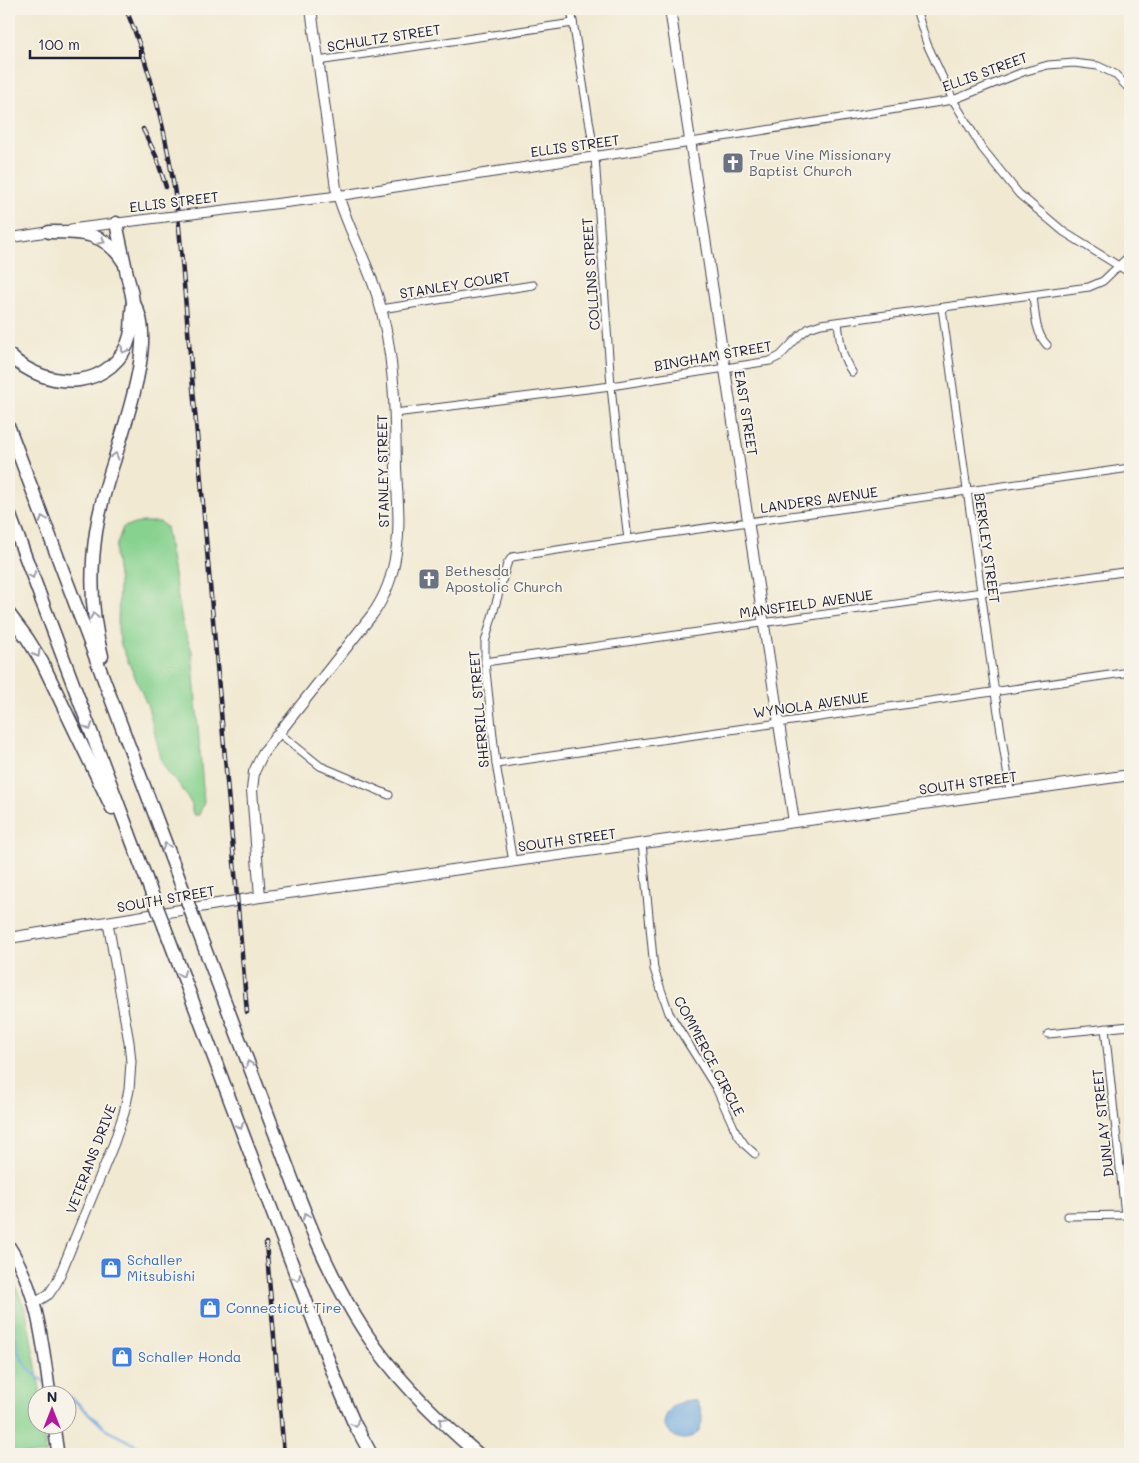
<svg xmlns="http://www.w3.org/2000/svg" width="1139" height="1463" viewBox="0 0 1139 1463" font-family="Mali,sans-serif">
  <style>
    .green { fill: #87d28f; stroke: #547a65 }
    .water { fill: #70a8df; stroke: #49658d }
    .lines { fill: none; stroke-linecap: round; stroke-linejoin: round }
    .stream { stroke: #70a8df; stroke-width: 2.5 }
    .minor-casing { stroke: #414052; stroke-width: 9 }
    .tertiary-casing { stroke: #414052; stroke-width: 11 }
    .secondary-casing { stroke: #414052; stroke-width: 12 }
    .primary-casing { stroke: #414052; stroke-width: 14 }
    .motorway-casing { stroke: #414052; stroke-width: 15 }
    .minor { stroke: #fff; stroke-width: 7 }
    .tertiary { stroke: #fff; stroke-width: 9 }
    .secondary { stroke: #fff; stroke-width: 10 }
    .primary { stroke: #fff; stroke-width: 11 }
    .motorway { stroke: #fff; stroke-width: 12 }
    .rail-casing { stroke: #22223b; stroke-width: 4.5 }
    .rail { stroke: #f7f3e8; stroke-width: 2.5; stroke-dasharray: 8; stroke-linecap: butt }
    .tertiary-bridge-casing { stroke: #414052; stroke-width: 11; stroke-linecap: butt }
    .motorway-bridge-casing { stroke: #414052; stroke-width: 15; stroke-linecap: butt }
    .tertiary-bridge { stroke: #fff; stroke-width: 9 }
    .motorway-bridge { stroke: #fff; stroke-width: 12 }
    .oneway { stroke: #9c9ca7 }
    .labels { text-anchor: middle; stroke-width: 4; stroke-linejoin: round; paint-order: stroke }
    .street-label { font-size: 14px; fill: #22223b; stroke: #f7f3e8 }
    .worship-label { font-size: 14px; fill: #5b616d; stroke: #f7f3e8; text-anchor: start }
    .shop-label { font-size: 14px; fill: #366cbe; stroke: #f7f3e8; text-anchor: start }
  </style>
  <rect width="100%" height="100%" fill="#f7f3e8"/>
  <filter id="ink" filterUnits="userSpaceOnUse"><feTurbulence type="fractalNoise" baseFrequency=".02" numOctaves="2"/><feDisplacementMap in="SourceGraphic" scale="10" xChannelSelector="R" yChannelSelector="G"/><feConvolveMatrix kernelMatrix="1 2 1 2 8 2 1 2 1" color-interpolation-filters="sRGB"/></filter>
  <filter id="wash" filterUnits="userSpaceOnUse"><feTurbulence type="fractalNoise" baseFrequency=".0096" numOctaves="4" result="noise"/><feDisplacementMap in="SourceGraphic" scale="20" xChannelSelector="R" yChannelSelector="G"/><feGaussianBlur stdDeviation="1.12" result="paint"/><feColorMatrix in="noise" values="0 0 0 0 0 0 0 0 0 0 0 0 0 0 0 0 0 1.4 0 .05"/><feComposite in="paint" operator="in"/></filter>
  <g filter="url(#wash)">
    <rect width="100%" height="100%" fill="#f1e9d2"/>
    <g class="green">
      <polygon points="143,522 160,522 166,527 179,604 183,626 192,651 204,802 199,815 194,815 192,811 192,805 185,793 176,780 169,774 162,762 148,707 121,645 118,630 119,583 115,555 116,547 123,527"/>
      <polygon points="9,1270 26,1311 40,1389 40,1395 38,1396 38,1426 43,1426 46,1454 9,1454"/>
    </g>
    <path class="water" d="M693,1400L697,1401C715,1434 680,1454 664,1425C665,1409 678,1400 693,1400Z"/>
    <g class="lines">
      <g class="stream">
        <path d="M9,1293L11,1296C16,1332 9,1360 45,1382"/>
        <polyline points="52,1385 73,1399 108,1431 154,1454"/>
      </g>
    </g>
  </g>
  <g filter="url(#ink)">
    <g class="lines">
      <g class="minor-casing">
        <g id="minor">
          <polyline points="571,9 595,157 611,386 619,465 628,539"/>
          <polyline points="916,9 927,44 953,100 982,148 1019,194 1064,232 1130,273"/>
          <polyline points="318,61 573,23"/>
          <polyline points="691,142 953,100 1023,72 1048,65 1074,63 1098,66 1115,74 1130,90"/>
          <path d="M1033,295C1035,312 1035,333 1047,345"/>
          <polyline points="942,308 995,693 1010,790"/>
          <polyline points="381,309 533,285"/>
          <path d="M838,322C840,340 841,357 852,372"/>
          <polyline points="395,413 611,386 770,361 780,356 800,335 809,328 821,324 1089,287 1103,281 1130,255"/>
          <polyline points="485,662 1130,571"/>
          <polyline points="279,733 320,766 389,795"/>
          <polyline points="496,764 1130,672"/>
          <polyline points="642,843 654,969 669,1013 716,1088 736,1132 745,1145 755,1154"/>
          <polyline points="513,862 496,764 485,662 485,642 507,564 512,557 628,539 1130,468"/>
          <polyline points="1105,1028 1125,1215"/>
          <polyline points="1048,1034 1130,1026"/>
          <polyline points="1068,1216 1130,1215"/>
        </g>
      </g>
      <g class="tertiary-casing">
        <g id="tertiary">
          <polyline points="184,215 330,197 691,142"/>
          <polyline points="71,229 165,217"/>
          <polyline points="9,238 53,231"/>
          <polyline points="35,1303 49,1294 57,1282 114,1143 124,1113 129,1090 131,1062 129,1042 108,923"/>
        </g>
      </g>
      <g class="secondary-casing">
        <g id="secondary">
          <polyline points="670,9 794,822"/>
          <path d="M260,897L252,790L254,772L263,753L372,615C386,596 393,575 396,552C401,524 397,495 396,468C395,410 395,354 378,298C367,260 346,226 336,188L311,9"/>
          <polyline points="9,938 260,897 1130,775"/>
        </g>
      </g>
      <g class="primary-casing">
        <g id="primary">
          <path d="M9,1246C38,1291 43,1344 50,1396"/>
          <polyline points="54,1426 58,1454"/>
        </g>
      </g>
      <g class="motorway-casing">
        <g id="motorway">
          <path d="M49,232C80,232 105,232 123,261"/>
          <path d="M9,355C28,373 53,383 79,380C103,377 124,360 130,336C132,328 131,321 132,313C132,309 133,305 133,302C132,294 130,286 128,279C124,260 120,242 116,223"/>
          <polyline points="9,428 184,892"/>
          <polyline points="9,513 153,897"/>
          <polyline points="9,614 27,638 42,662 112,808"/>
          <path d="M102,656C91,615 90,573 96,532C100,506 107,482 115,458C125,422 158,334 133,303"/>
          <path d="M195,923C222,994 249,1065 276,1136C301,1204 325,1271 365,1332C395,1378 436,1418 478,1454"/>
          <polyline points="165,928 337,1383 354,1423 371,1454"/>
        </g>
      </g>
      <use href="#minor" class="minor"/>
      <use href="#tertiary" class="tertiary"/>
      <use href="#secondary" class="secondary"/>
      <use href="#primary" class="primary"/>
      <use href="#motorway" class="motorway"/>
      <g class="rail-casing">
        <g id="rail">
          <path d="M126,9C153,74 169,145 178,215L247,1012"/>
          <polyline points="143,129 156,156 166,187"/>
          <polyline points="266,1243 284,1454"/>
        </g>
      </g>
      <use href="#rail" class="rail"/>
      <g class="tertiary-bridge-casing">
        <polyline id="tertiary-bridge" points="165,217 184,215"/>
      </g>
      <g class="motorway-bridge-casing">
        <g id="motorway-bridge">
          <polyline points="184,892 195,923"/>
          <polyline points="153,897 165,928"/>
        </g>
      </g>
      <use href="#tertiary-bridge" class="tertiary-bridge"/>
      <use href="#motorway-bridge" class="motorway-bridge"/>
    </g>
    <defs><path id="oneway-chevron" d="M-2-3.5L2.5 0L-2 3.5" fill="none" stroke-width="1.6" stroke-linecap="round" stroke-linejoin="round" transform="scale(1.25)"/></defs>
    <g class="oneway">
      <use href="#oneway-chevron" transform="translate(102 241) rotate(30)"/>
      <use href="#oneway-chevron" transform="translate(124 350) rotate(121)"/>
      <use href="#oneway-chevron" transform="translate(115 456) rotate(-74)"/>
      <use href="#oneway-chevron" transform="translate(43 519) rotate(-111)"/>
      <use href="#oneway-chevron" transform="translate(32 575) rotate(69)"/>
      <use href="#oneway-chevron" transform="translate(94 616) rotate(-96)"/>
      <use href="#oneway-chevron" transform="translate(37 654) rotate(60)"/>
      <use href="#oneway-chevron" transform="translate(89 727) rotate(69)"/>
      <use href="#oneway-chevron" transform="translate(166 846) rotate(-111)"/>
      <use href="#oneway-chevron" transform="translate(182 974) rotate(69)"/>
      <use href="#oneway-chevron" transform="translate(249 1064) rotate(-111)"/>
      <use href="#oneway-chevron" transform="translate(240 1126) rotate(69)"/>
      <use href="#oneway-chevron" transform="translate(306 1216) rotate(-111)"/>
      <use href="#oneway-chevron" transform="translate(297 1278) rotate(69)"/>
      <use href="#oneway-chevron" transform="translate(442 1421) rotate(-135)"/>
      <use href="#oneway-chevron" transform="translate(355 1424) rotate(64)"/>
    </g>
  </g>
  <defs>
    <g id="church-square" transform="scale(1.125)"><rect x="-9" y="-9" width="18" height="18" rx="4" fill="#6b7280" stroke="#f7f3e8"/><path d="M-1.2-6h2.4v3.5h3.3v2.4h-3.3V6h-2.4V-.1h-3.3v-2.4h3.3Z" fill="#fff"/></g>
    <g id="shop-square" transform="scale(1.125)"><rect x="-9" y="-9" width="18" height="18" rx="4" fill="#3f7fe0" stroke="#f7f3e8"/><path d="M-5-2.5h2.3a2.7 3.5 0 0 1 5.4 0H5L5.5 6h-11ZM-1.5-2.5h3a1.5 2.3 0 0 0-3 0Z" fill="#fff"/></g>
  </defs>
  <g fill-rule="evenodd">
    <use href="#church-square" x="733" y="163"/>
    <use href="#church-square" x="429" y="579"/>
    <use href="#shop-square" x="111" y="1268"/>
    <use href="#shop-square" x="210" y="1308"/>
    <use href="#shop-square" x="122" y="1357"/>
  </g>
  <g class="labels">
    <g class="street-label">
      <text transform="translate(384 38) rotate(-9)" y="5">SCHULTZ STREET</text>
      <text transform="translate(985 72) rotate(-20)" y="5">ELLIS STREET</text>
      <text transform="translate(575 146) rotate(-8)" y="5">ELLIS STREET</text>
      <text transform="translate(174 202) rotate(-7)" y="5">ELLIS STREET</text>
      <text transform="translate(591 274) rotate(-94)" y="5">COLLINS STREET</text>
      <text transform="translate(455 285) rotate(-9)" y="5">STANLEY COURT</text>
      <text transform="translate(713 356) rotate(-10)" y="5">BINGHAM STREET</text>
      <text transform="translate(746 413) rotate(81)" y="5">EAST STREET</text>
      <text transform="translate(383 471) rotate(-91)" y="5">STANLEY STREET</text>
      <text transform="translate(819 500) rotate(-8)" y="5">LANDERS AVENUE</text>
      <text transform="translate(987 548) rotate(82)" y="5">BERKLEY STREET</text>
      <text transform="translate(806 604) rotate(-8)" y="5">MANSFIELD AVENUE</text>
      <text transform="translate(811 705) rotate(-8)" y="5">WYNOLA AVENUE</text>
      <text transform="translate(479 709) rotate(-95)" y="5">SHERRILL STREET</text>
      <text transform="translate(968 783) rotate(-8)" y="5">SOUTH STREET</text>
      <text transform="translate(567 840) rotate(-8)" y="5">SOUTH STREET</text>
      <text transform="translate(166 899) rotate(-10)" y="5">SOUTH STREET</text>
      <text transform="translate(709 1056) rotate(62)" y="5">COMMERCE CIRCLE</text>
      <text transform="translate(1103 1123) rotate(-96)" y="5">DUNLAY STREET</text>
      <text transform="translate(91 1159) rotate(-69)" y="5">VETERANS DRIVE</text>
    </g>
    <g class="worship-label">
      <text x="749" y="160">True Vine Missionary<tspan x="749" dy="16">Baptist Church</tspan></text>
      <text x="445" y="576">Bethesda<tspan x="445" dy="16">Apostolic Church</tspan></text>
    </g>
    <g class="shop-label">
      <text x="127" y="1265">Schaller<tspan x="127" dy="16">Mitsubishi</tspan></text>
      <text x="226" y="1313">Connecticut Tire</text>
      <text x="138" y="1362">Schaller Honda</text>
    </g>
  </g>
  <rect width="1139" height="1463" fill="none" stroke="#f7f3e8" stroke-width="30"/>
  <g transform="translate(52 1410)"><circle r="24" fill="#f7f3e8" stroke="#a29fa3"/>
  <path d="M0-4L9 19L0 12L-9 19Z" fill="#b5179e"/>
  <text y="-8" font-size="14" font-weight="bold" text-anchor="middle" fill="#22223b">N</text>
  </g>
  <path d="M30 50v8h110v-8" fill="none" stroke="#22223b" stroke-width="2.5"/>
  <text x="38" y="50" font-size="15" fill="#22223b" stroke="#f7f3e8" stroke-width="4" paint-order="stroke">100 m</text>
</svg>
